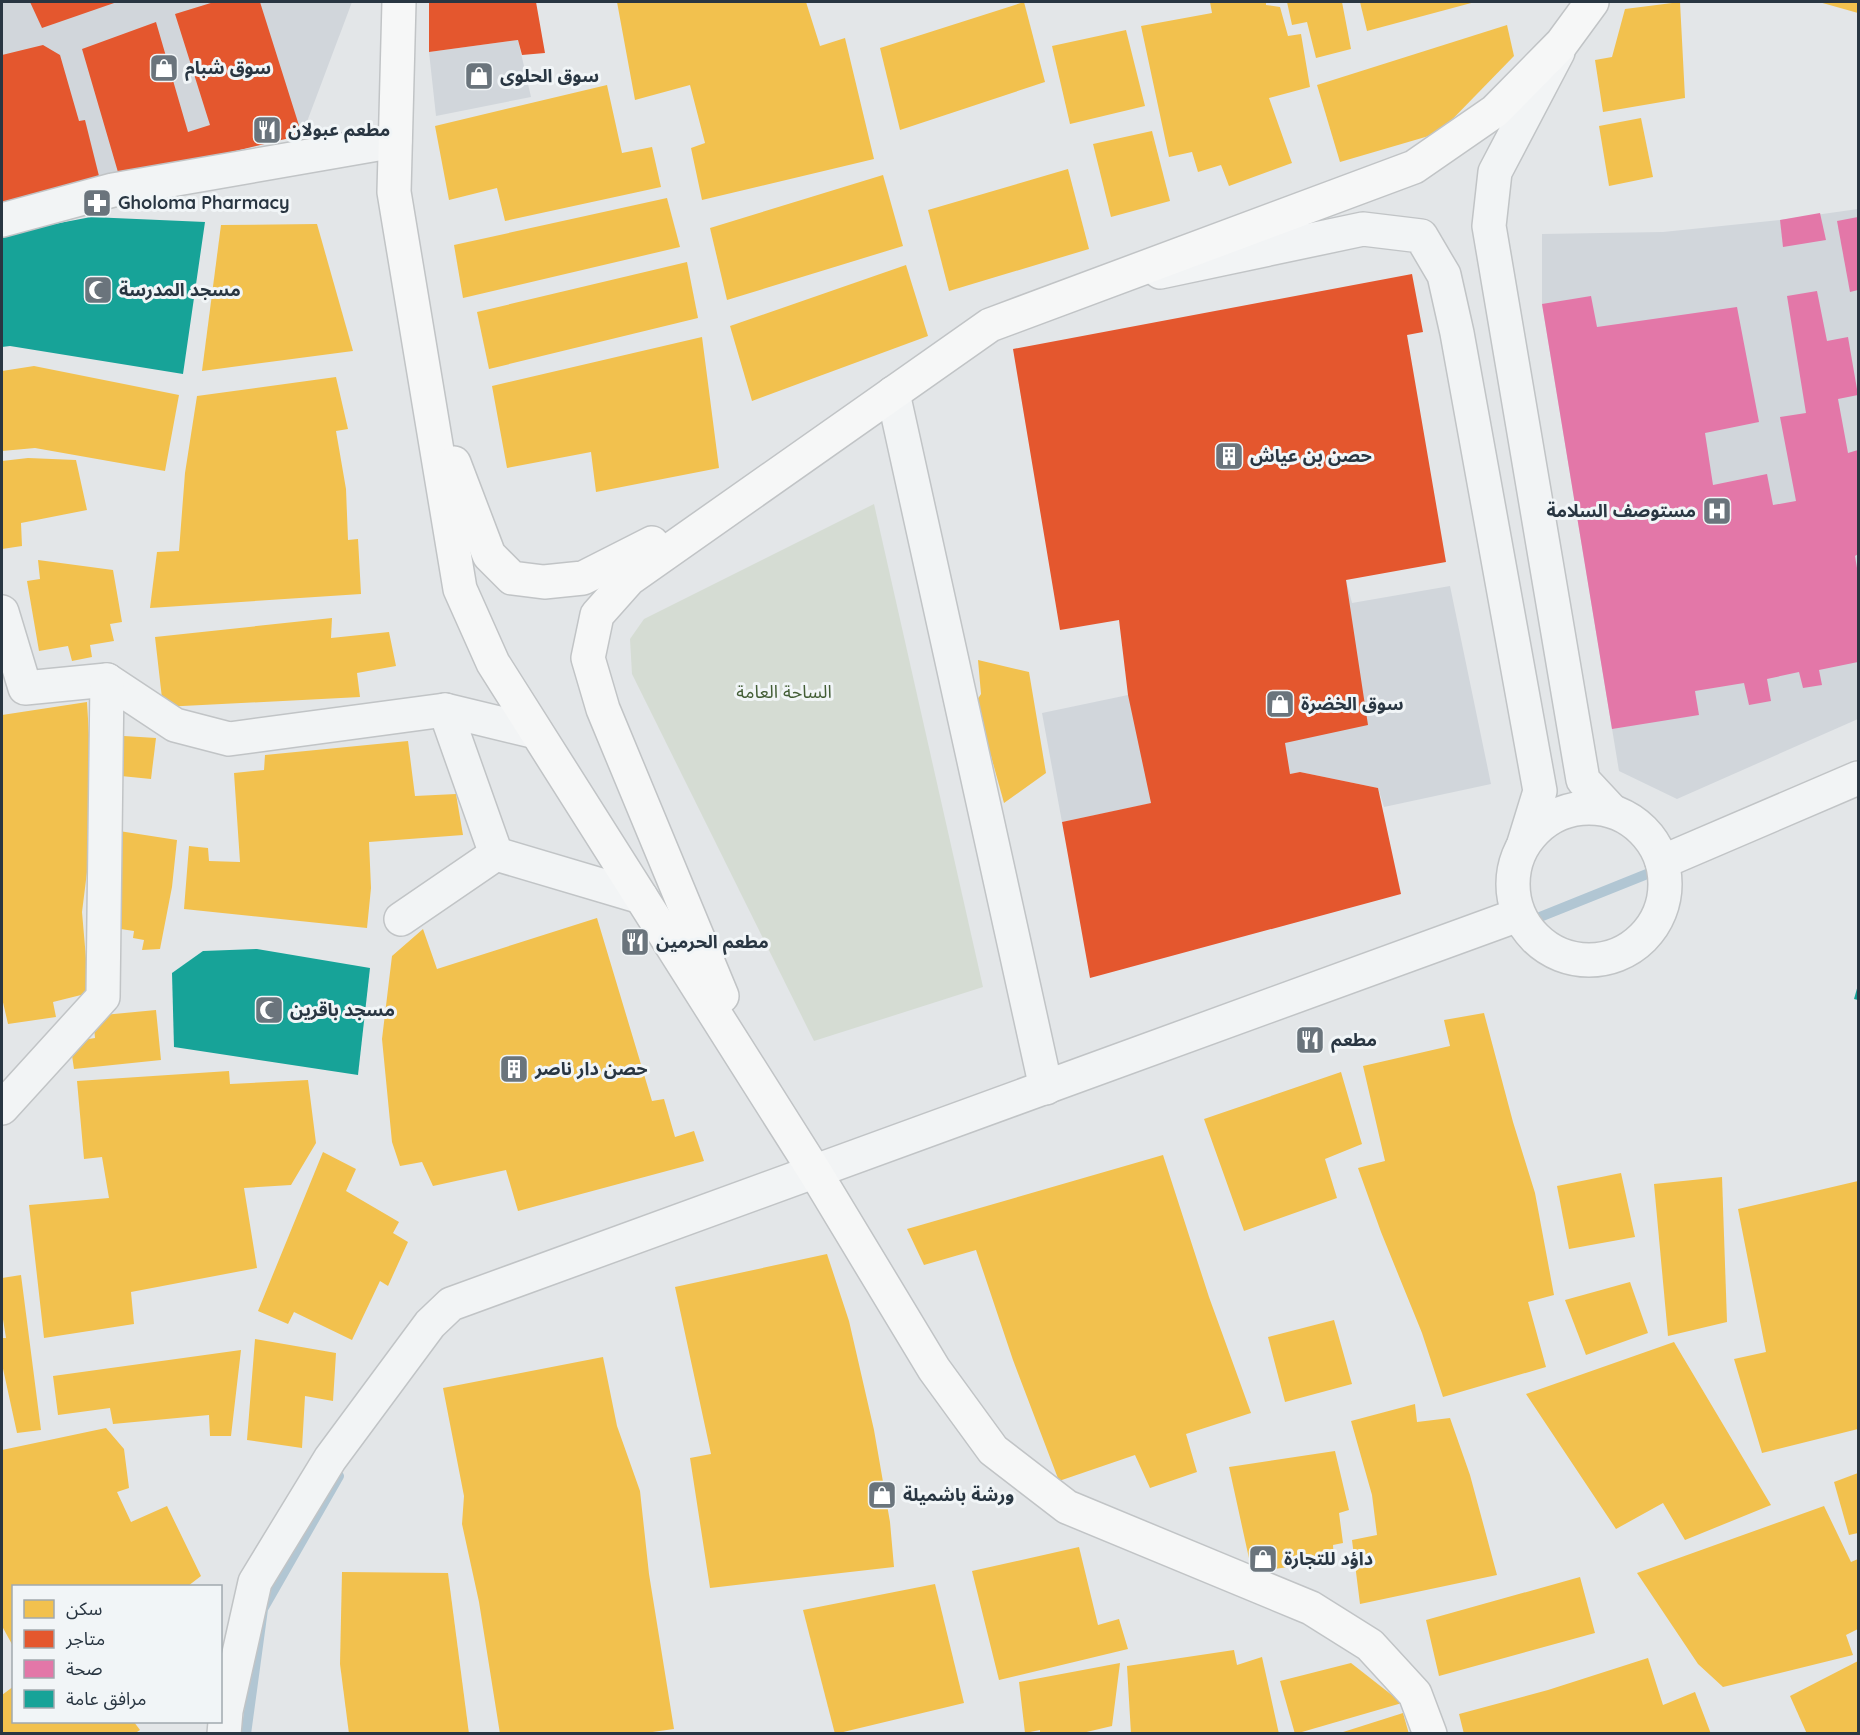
<svg xmlns="http://www.w3.org/2000/svg" width="1860" height="1735" viewBox="0 0 1860 1735" font-family="Quicksand,'Noto Sans Arabic',sans-serif">
  <style>
    .built { fill: #d1d6db }
    .green { fill: #d5dcd3 }
    .homes { fill: #f2c14e }
    .shops { fill: #e4572e }
    .health { fill: #e377a8 }
    .public { fill: #17a398 }
    .lines { fill: none; stroke-linecap: round; stroke-linejoin: round }
    .stream { stroke: #b1c6d3; stroke-width: 10 }
    .street-casing { stroke: #c1c4c6; stroke-width: 36 }
    .secondary-casing { stroke: #c1c4c6; stroke-width: 36 }
    .street { stroke: #f2f4f5; stroke-width: 33 }
    .secondary { stroke: #f6f7f7; stroke-width: 33 }
    .labels { text-anchor: middle; stroke-width: 6; stroke-linejoin: round; paint-order: stroke }
    .poi-label { font-size: 18px; font-weight: bold; fill: #293642; stroke: #f1f5f7; text-anchor: start }
    .park-label { font-size: 18px; fill: #435e36; stroke: #f1f5f7 }
  </style>
  <rect width="100%" height="100%" fill="#e3e6e8"/>
  <g class="built">
    <polygon points="2,2 352,2 302,135 2,208"/>
    <polygon points="518,40 531,97 436,116 429,52"/>
    <polygon points="1858,209 1858,719 1677,799 1619,771 1542,304 1542,234 1663,232 1780,220"/>
    <polygon points="1346,580 1352,603 1450,586 1491,784 1384,807 1378,788 1300,772 1062,822 1042,713 1128,695"/>
  </g>
  <polygon class="green" points="874,504 983,987 814,1041 632,674 630,639 644,619"/>
  <g class="homes">
    <polygon points="617,2 806,2 820,46 845,38 874,159 702,200 691,148 705,143 690,85 635,100"/>
    <polygon points="1024,2 1045,82 900,130 880,48"/>
    <polygon points="1210,2 1266,2 1266,5 1280,7 1288,36 1301,34 1310,87 1269,98 1292,163 1229,186 1221,165 1198,172 1192,152 1169,157 1141,26 1212,13"/>
    <polygon points="1287,2 1342,2 1351,49 1316,58 1307,22 1292,25"/>
    <polygon points="1360,2 1475,2 1367,31"/>
    <polygon points="1680,2 1685,98 1603,112 1595,60 1612,57 1625,9"/>
    <polygon points="1819,2 1858,2 1858,13"/>
    <polygon points="1507,25 1514,56 1439,133 1340,162 1317,85"/>
    <polygon points="1126,30 1145,106 1070,124 1052,46"/>
    <polygon points="607,85 622,153 652,147 661,187 505,221 497,188 449,200 435,126"/>
    <polygon points="1641,118 1653,177 1609,186 1599,126"/>
    <polygon points="1152,131 1170,201 1111,217 1093,144"/>
    <polygon points="1068,169 1089,249 949,291 928,210"/>
    <polygon points="883,175 903,246 727,300 710,228"/>
    <polygon points="667,198 680,247 463,298 454,245"/>
    <polygon points="317,224 353,351 202,371 221,225"/>
    <polygon points="687,262 698,318 489,369 477,312"/>
    <polygon points="906,265 928,336 752,401 730,326"/>
    <polygon points="702,337 719,468 596,492 591,452 507,468 492,386"/>
    <polygon points="34,366 179,395 165,471 35,448 2,451 2,371"/>
    <polygon points="336,377 348,429 336,431 346,489 348,540 358,539 361,594 150,608 157,552 179,551 185,473 197,396"/>
    <polygon points="28,458 76,460 87,510 21,523 22,546 2,549 2,461"/>
    <polygon points="38,560 113,570 122,622 110,624 114,641 90,645 92,657 72,661 68,646 39,651 27,581 40,579"/>
    <polygon points="332,618 331,638 389,632 396,666 357,673 360,697 163,707 155,637"/>
    <polygon points="978,660 1029,672 1046,773 1004,803 991,756 979,744 972,708 981,694"/>
    <polygon points="87,702 90,752 90,848 82,912 89,993 53,1002 56,1017 8,1024 2,998 2,715"/>
    <polygon points="124,736 156,738 151,779 121,776"/>
    <polygon points="408,741 415,796 456,794 463,835 369,842 371,888 367,928 184,909 189,846 208,848 209,861 240,862 234,773 264,770 265,755"/>
    <polygon points="119,831 177,840 172,887 160,949 142,950 144,940 133,938 134,931 114,928"/>
    <polygon points="597,918 652,1101 664,1099 675,1137 694,1131 704,1161 518,1211 506,1170 433,1186 422,1162 400,1166 392,1142 382,1039 392,956 423,929 437,969"/>
    <polygon points="156,1010 161,1060 74,1069 70,1042 95,1038 93,1016"/>
    <polygon points="1484,1013 1513,1122 1535,1193 1554,1295 1528,1302 1546,1367 1443,1397 1422,1333 1381,1232 1358,1168 1385,1161 1363,1066 1450,1046 1444,1020"/>
    <polygon points="229,1071 230,1084 308,1080 316,1143 291,1185 244,1188 257,1268 131,1292 134,1324 44,1338 29,1205 109,1198 102,1157 84,1159 77,1081"/>
    <polygon points="1341,1072 1362,1144 1325,1159 1337,1198 1244,1231 1204,1119"/>
    <polygon points="323,1152 356,1169 346,1191 399,1222 393,1233 408,1242 388,1286 380,1281 352,1340 294,1312 288,1324 258,1311"/>
    <polygon points="1163,1155 1209,1297 1251,1413 1186,1434 1197,1472 1150,1488 1135,1455 1059,1481 1013,1360 976,1250 924,1265 907,1229"/>
    <polygon points="1621,1173 1635,1237 1569,1249 1557,1186"/>
    <polygon points="1722,1177 1727,1322 1668,1336 1654,1184"/>
    <polygon points="1858,1181 1858,1429 1762,1453 1734,1359 1766,1352 1738,1209"/>
    <polygon points="827,1254 849,1321 874,1430 890,1522 894,1567 710,1588 690,1458 711,1454 675,1287"/>
    <polygon points="21,1275 41,1430 17,1433 2,1364 2,1338 6,1338 2,1313 2,1278"/>
    <polygon points="1630,1282 1648,1333 1586,1355 1565,1300"/>
    <polygon points="1334,1320 1352,1384 1285,1402 1268,1337"/>
    <polygon points="255,1339 336,1353 333,1401 305,1396 302,1448 247,1440"/>
    <polygon points="1674,1342 1771,1505 1685,1540 1663,1503 1616,1529 1526,1394"/>
    <polygon points="241,1350 231,1436 210,1436 209,1415 113,1424 110,1408 58,1415 53,1376"/>
    <polygon points="603,1357 617,1426 640,1491 649,1574 674,1729 638,1734 500,1734 479,1602 462,1524 464,1496 443,1388"/>
    <polygon points="1415,1404 1417,1422 1450,1418 1470,1475 1497,1575 1360,1604 1352,1540 1377,1535 1372,1495 1351,1421"/>
    <polygon points="106,1428 124,1449 129,1488 117,1492 131,1522 167,1506 201,1576 188,1586 14,1586 14,1648 2,1626 2,1450"/>
    <polygon points="1335,1451 1349,1510 1339,1513 1343,1543 1333,1545 1334,1561 1252,1572 1229,1467"/>
    <polygon points="1858,1473 1858,1533 1849,1535 1834,1482"/>
    <polygon points="1824,1506 1851,1562 1858,1559 1858,1629 1846,1635 1853,1655 1723,1687 1698,1664 1637,1573"/>
    <polygon points="1079,1547 1098,1625 1119,1619 1128,1649 999,1680 972,1571"/>
    <polygon points="342,1572 448,1573 469,1734 349,1734 340,1664"/>
    <polygon points="1580,1577 1595,1633 1439,1676 1426,1620"/>
    <polygon points="935,1584 964,1703 835,1734 803,1610"/>
    <polygon points="1234,1650 1237,1665 1262,1657 1279,1734 1131,1734 1127,1666"/>
    <polygon points="1648,1658 1663,1705 1695,1692 1711,1734 1464,1734 1459,1714 1548,1690"/>
    <polygon points="1858,1661 1858,1734 1807,1734 1790,1696"/>
    <polygon points="1120,1663 1112,1726 1078,1734 1040,1734 1040,1730 1025,1733 1019,1682"/>
    <polygon points="1351,1663 1402,1703 1295,1734 1280,1681"/>
    <polygon points="14,1686 14,1722 134,1722 140,1730 134,1734 2,1734 2,1695"/>
    <polygon points="1403,1713 1409,1734 1340,1734 1340,1733"/>
  </g>
  <g class="shops">
    <polygon points="30,2 117,2 42,28"/>
    <polygon points="214,2 260,2 302,135 120,179 82,49 156,22 188,132 210,125 175,14"/>
    <polygon points="429,2 536,2 545,53 522,55 518,40 429,52"/>
    <polygon points="43,45 60,55 79,121 85,120 99,176 2,205 2,55"/>
    <polygon points="1412,274 1423,332 1407,335 1446,562 1346,580 1368,725 1285,743 1290,774 1300,772 1378,788 1401,894 1090,978 1062,822 1151,803 1128,695 1119,620 1060,630 1013,349"/>
  </g>
  <g class="health">
    <polygon points="1820,213 1826,240 1783,247 1780,220"/>
    <polygon points="1858,217 1858,290 1850,292 1837,221"/>
    <polygon points="1817,291 1827,341 1848,337 1858,395 1838,399 1848,453 1858,450 1858,554 1855,556 1858,574 1858,662 1819,670 1822,685 1803,688 1799,672 1767,679 1771,701 1749,705 1744,683 1695,691 1699,715 1612,729 1542,304 1591,296 1597,327 1737,307 1759,422 1705,433 1713,485 1767,474 1773,505 1796,501 1780,417 1806,413 1787,296"/>
  </g>
  <g class="public">
    <polygon points="91,217 205,222 183,374 10,346 2,347 2,234"/>
    <polygon points="257,949 370,968 358,1075 174,1047 172,973 203,951"/>
    <polygon points="1858,985 1858,1000 1854,999"/>
  </g>
  <g class="lines">
    <g class="stream">
      <polyline points="1520,925 1662,868"/>
      <polyline points="246,1734 263,1609 339,1476"/>
    </g>
    <g class="street-casing">
      <g id="street">
        <polyline points="1558,52 1495,172 1489,226 1583,780 1611,810"/>
        <polyline points="2,220 113,190 395,141"/>
        <polyline points="1160,272 1363,229 1421,236 1444,275 1457,333 1540,791 1524,843"/>
        <polyline points="893,393 1046,1088"/>
        <polyline points="2,612 25,688 107,680 175,725 229,739 445,710 536,732"/>
        <polyline points="445,710 496,854"/>
        <circle cx="1589" cy="884" r="76"/>
        <polyline points="1662,862 1858,778"/>
        <polyline points="401,919 496,854 641,897"/>
        <polyline points="2,1108 103,997 107,680"/>
        <polyline points="224,1734 226,1711 255,1582 330,1459 430,1324 451,1304 1518,915"/>
      </g>
    </g>
    <g class="secondary-casing">
      <g id="secondary">
        <polyline points="399,2 394,192 460,589 493,663 815,1172 934,1369 993,1450 1067,1507 1311,1608 1370,1645 1415,1694 1430,1734"/>
        <polyline points="454,463 489,555 512,578 544,582 583,578 652,543"/>
        <polyline points="722,996 603,709 588,658 597,615 629,579 990,325 1414,167 1495,111 1562,43 1592,2"/>
      </g>
    </g>
    <use href="#street" class="street"/>
    <use href="#secondary" class="secondary"/>
  </g>
  <defs>
    <g id="shop-square" transform="scale(1.5)"><rect x="-9" y="-9" width="18" height="18" rx="4" fill="#6a747c" stroke="#f1f5f7"/><path d="M-5-2.5h2.3a2.7 3.5 0 0 1 5.4 0H5L5.5 6h-11ZM-1.5-2.5h3a1.5 2.3 0 0 0-3 0Z" fill="#fff"/></g>
    <g id="restaurant-square" transform="scale(1.5)"><rect x="-9" y="-9" width="18" height="18" rx="4" fill="#6a747c" stroke="#f1f5f7"/><path d="M-5-6h1v4h1v-4h1v4h1v-4h1v5L-1.5 .5V6h-2V.5L-5-1ZM5-6V6H3V1.5H1.5Q1.5-4 5-6Z" fill="#fff"/></g>
    <g id="pharmacy-square" transform="scale(1.5)"><rect x="-9" y="-9" width="18" height="18" rx="4" fill="#6a747c" stroke="#f1f5f7"/><path d="M-2-6h4v4h4v4h-4v4h-4v-4h-4v-4h4Z" fill="#fff"/></g>
    <g id="mosque-square" transform="scale(1.5)"><rect x="-9" y="-9" width="18" height="18" rx="4" fill="#6a747c" stroke="#f1f5f7"/><path d="M3.5-4.9A6 6 0 1 0 3.5 4.9A5 5 0 1 1 3.5-4.9Z" fill="#fff"/></g>
    <g id="building-square" transform="scale(1.5)"><rect x="-9" y="-9" width="18" height="18" rx="4" fill="#6a747c" stroke="#f1f5f7"/><path d="M-4-6H4V6H1V3H-1V6H-4ZM-2.5-4.3h1.7v1.8h-1.7ZM.8-4.3h1.7v1.8H.8ZM-2.5-1h1.7V.8h-1.7ZM.8-1h1.7V.8H.8Z" fill="#fff"/></g>
    <g id="hospital-square" transform="scale(1.5)"><rect x="-9" y="-9" width="18" height="18" rx="4" fill="#6a747c" stroke="#f1f5f7"/><path d="M-5-5h3v3.5h4V-5h3V5h-3V1.5h-4V5h-3Z" fill="#fff"/></g>
  </defs>
  <g fill-rule="evenodd">
    <use href="#shop-square" x="164" y="68"/>
    <use href="#shop-square" x="479" y="76"/>
    <use href="#restaurant-square" x="267" y="130"/>
    <use href="#pharmacy-square" x="97" y="203"/>
    <use href="#mosque-square" x="98" y="290"/>
    <use href="#building-square" x="1229" y="456"/>
    <use href="#hospital-square" x="1717" y="511"/>
    <use href="#shop-square" x="1280" y="704"/>
    <use href="#restaurant-square" x="635" y="942"/>
    <use href="#mosque-square" x="269" y="1010"/>
    <use href="#restaurant-square" x="1310" y="1040"/>
    <use href="#building-square" x="514" y="1069"/>
    <use href="#shop-square" x="882" y="1495"/>
    <use href="#shop-square" x="1263" y="1559"/>
  </g>
  <g class="labels">
    <g class="poi-label">
      <text x="185" y="74">سوق شبام</text>
      <text x="500" y="82">سوق الحلوى</text>
      <text x="288" y="136">مطعم عبولان</text>
      <text x="118" y="209">Gholoma Pharmacy</text>
      <text x="119" y="296">مسجد المدرسة</text>
      <text x="1250" y="462">حصن بن عياش</text>
      <text x="1696" y="517" text-anchor="end">مستوصف السلامة</text>
      <text x="1301" y="710">سوق الخضرة</text>
      <text x="656" y="948">مطعم الحرمين</text>
      <text x="290" y="1016">مسجد باقرين</text>
      <text x="1331" y="1046">مطعم</text>
      <text x="535" y="1075">حصن دار ناصر</text>
      <text x="903" y="1501">ورشة باشميلة</text>
      <text x="1284" y="1565">داؤد للتجارة</text>
    </g>
    <g class="park-label">
      <text x="784" y="698">الساحة العامة</text>
    </g>
  </g>
  <rect width="1860" height="1735" fill="none" stroke="#293642" stroke-width="6"/>
  <rect x="12" y="1585" width="210" height="138" fill="#f1f5f7" stroke="#a1a9af" stroke-width="1.5"/>
  <rect x="24" y="1600" width="30" height="18" fill="#f2c14e" stroke="#a1a9af" stroke-width="1.5"/>
  <text x="66" y="1615" font-size="18" fill="#293642">سكن</text>
  <rect x="24" y="1630" width="30" height="18" fill="#e4572e" stroke="#a1a9af" stroke-width="1.5"/>
  <text x="66" y="1645" font-size="18" fill="#293642">متاجر</text>
  <rect x="24" y="1660" width="30" height="18" fill="#e377a8" stroke="#a1a9af" stroke-width="1.5"/>
  <text x="66" y="1675" font-size="18" fill="#293642">صحة</text>
  <rect x="24" y="1690" width="30" height="18" fill="#17a398" stroke="#a1a9af" stroke-width="1.5"/>
  <text x="66" y="1705" font-size="18" fill="#293642">مرافق عامة</text>
</svg>
